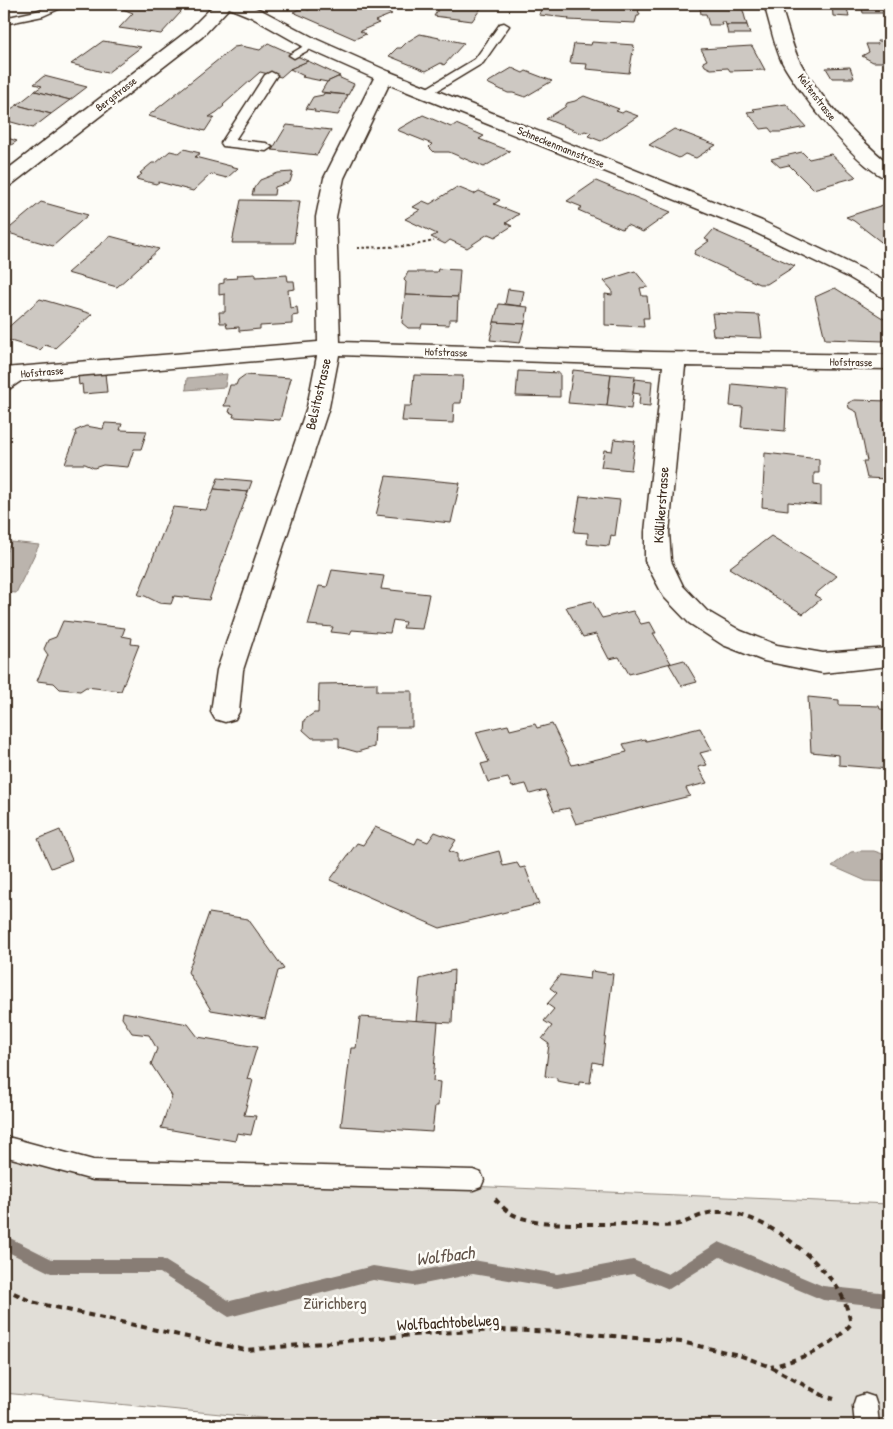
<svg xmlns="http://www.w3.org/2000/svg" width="893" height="1429" viewBox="0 0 893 1429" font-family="'Patrick Hand',sans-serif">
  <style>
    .green { fill: #e1ded7; stroke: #8e847a }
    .water { fill: #bbb4ad; stroke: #887d74 }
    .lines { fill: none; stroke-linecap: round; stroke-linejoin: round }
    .stream { fill: #887d74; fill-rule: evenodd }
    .building { fill: #cdc8c2; stroke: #3b2a1e }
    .service-casing { stroke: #3b2a1e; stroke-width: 3 }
    .minor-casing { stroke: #3b2a1e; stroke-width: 3 }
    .secondary-casing { stroke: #3b2a1e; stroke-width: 3 }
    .path-far1 { stroke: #3b2a1e; stroke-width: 2; stroke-dasharray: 3 2.5; stroke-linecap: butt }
    .path { stroke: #3b2a1e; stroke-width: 4; stroke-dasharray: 6 5; stroke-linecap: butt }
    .service { fill: #fdfcf7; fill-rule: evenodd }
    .minor { fill: #fdfcf7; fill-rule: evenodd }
    .secondary { fill: #fdfcf7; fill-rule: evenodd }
    .labels { text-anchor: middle; stroke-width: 5; stroke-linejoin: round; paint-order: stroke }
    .far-street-label { font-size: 11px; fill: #3b2a1e; stroke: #fdfcf7 }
    .street-label { font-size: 14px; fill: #3b2a1e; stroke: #fdfcf7 }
    .near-park-label { font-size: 16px; fill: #64574c; stroke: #fdfcf7 }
    .near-street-label { font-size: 16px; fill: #3b2a1e; stroke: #fdfcf7 }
    .near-water-label { font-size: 18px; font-style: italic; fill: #615349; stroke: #fdfcf7 }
  </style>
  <rect width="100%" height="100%" fill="#fdfcf7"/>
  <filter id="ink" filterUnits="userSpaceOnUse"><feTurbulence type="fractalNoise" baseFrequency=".02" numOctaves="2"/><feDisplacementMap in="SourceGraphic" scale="10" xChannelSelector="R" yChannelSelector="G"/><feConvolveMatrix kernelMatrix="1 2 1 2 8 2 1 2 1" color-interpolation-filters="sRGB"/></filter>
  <g filter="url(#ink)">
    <polygon class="green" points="4,1150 93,1170 889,1204 889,1425 334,1425 4,1393"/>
    <g class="water">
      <polygon points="227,374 225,387 186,390 187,378"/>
      <polygon points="11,542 39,545 16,593 4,592 4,557"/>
      <polygon points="860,851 874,851 889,856 889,882 866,881 832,866 851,852"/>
    </g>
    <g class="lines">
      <polygon class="stream" points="4,1235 52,1259 162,1259 230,1301 373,1266 414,1272 473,1260 557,1274 633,1260 668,1274 719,1242 823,1286 889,1293 889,1307 823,1300 720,1257 669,1289 633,1274 557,1288 473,1274 414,1286 373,1280 229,1317 160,1273 51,1273 4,1250"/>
    </g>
    <g class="building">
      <polygon points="110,4 174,4 181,12 161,34 119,28 133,13"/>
      <polygon points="327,4 350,4 357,7 368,4 392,14 375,21 379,23 360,31 366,34 355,39 293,12 303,7 308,10"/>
      <polygon points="442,4 484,4 472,21 434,16"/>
      <polygon points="543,4 605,4 640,7 638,13 640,13 639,16 637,16 635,23 568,20 569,18 539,15"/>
      <polygon points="832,4 887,4 889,13 863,13 862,8 847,8 849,17 833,16"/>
      <polygon points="706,7 742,7 747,25 726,25 725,22 721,22 722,25 709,25 706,14 701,14 700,8"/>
      <polygon points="726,25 747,25 750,34 728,34"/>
      <polygon points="420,34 464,43 444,65 441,63 426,71 389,56 397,48 401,48 407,42"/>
      <polygon points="103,41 141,47 107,73 71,64"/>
      <polygon points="877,41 889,41 889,65 888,62 873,62 862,56 869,52 866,44 878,44"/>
      <polygon points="592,42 634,45 629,73 586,69 587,64 570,63 574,44 591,45"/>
      <polygon points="268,43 308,61 290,69 281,77 260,72 223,105 224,106 217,112 209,117 214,117 205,131 148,116 234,47 241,46 260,50"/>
      <polygon points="752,46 765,70 730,71 728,68 711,69 705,66 703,62 707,60 701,49"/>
      <polygon points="308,61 340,76 327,82 302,77 304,76 290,69"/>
      <polygon points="850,67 854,78 832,78 826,68"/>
      <polygon points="512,68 523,73 526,71 552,81 525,97 513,93 508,93 487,83"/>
      <polygon points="44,76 87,87 70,100 35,91 42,86 34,84"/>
      <polygon points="338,77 354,84 348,95 321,92 327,82"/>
      <polygon points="35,91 70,100 51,114 17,105"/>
      <polygon points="324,93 348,95 338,115 314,112 315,110 306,109 313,97 323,95"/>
      <polygon points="584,96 619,109 616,111 622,113 625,111 638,116 601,141 588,136 591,133 585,131 581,133 546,119 565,107 567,103 575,101"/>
      <polygon points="786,104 806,127 781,132 772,132 769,128 761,129 747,112 755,111 753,109"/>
      <polygon points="17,105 51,114 33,128 4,120 4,110 8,111"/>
      <polygon points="423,115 451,127 456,124 484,136 479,139 510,151 484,167 449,152 434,152 429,147 432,144 397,130"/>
      <polygon points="287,125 331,130 317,155 272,150"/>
      <polygon points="674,129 716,145 696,158 685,154 679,158 649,145"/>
      <polygon points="4,137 17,141 4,150"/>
      <polygon points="184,149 200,153 195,157 238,168 227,178 211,174 193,191 159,182 156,184 136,179 142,174 140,173 152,163 156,163 170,151 179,153"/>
      <polygon points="802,152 809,159 831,154 856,177 813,189 789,165 780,167 771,159"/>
      <polygon points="293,172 290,182 275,187 274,195 252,195 254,188 260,180 278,173"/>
      <polygon points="596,181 671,212 643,232 627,225 622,229 578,210 582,207 567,201"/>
      <polygon points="457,187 474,194 479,191 500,200 494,204 519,214 506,223 512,226 495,237 488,234 467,248 450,240 445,244 431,237 437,234 405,219 420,210 413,207 423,201 430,204"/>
      <polygon points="241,200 300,201 294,243 232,243"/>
      <polygon points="41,202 88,215 53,246 5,232"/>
      <polygon points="889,203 889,243 885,245 854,221 846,217"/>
      <polygon points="713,230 795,266 767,284 759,284 694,254 695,251 709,241 705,239"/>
      <polygon points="110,236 159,249 117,287 67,273"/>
      <polygon points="438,269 460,270 458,297 405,295 406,282 404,280 408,272 437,272"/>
      <polygon points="635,271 648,287 640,288 642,296 647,296 649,318 643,318 644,327 605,325 605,294 612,295 612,290 604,281"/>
      <polygon points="256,274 256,277 287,275 288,281 294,281 295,289 288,290 290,308 297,307 298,315 292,316 292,324 260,326 260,329 239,331 239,327 227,328 226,323 220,323 219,312 225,312 225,294 219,295 219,284 224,283 224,279 238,278 237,275"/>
      <polygon points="835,288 889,322 889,332 884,341 825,339 815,297"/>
      <polygon points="508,289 524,291 521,306 505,304"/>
      <polygon points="405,295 458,297 457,319 449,319 449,325 422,324 421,328 408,328 402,323"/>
      <polygon points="40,299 92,314 55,348 45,345 40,350 4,339 4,331"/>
      <polygon points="499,304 528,307 525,324 494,322"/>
      <polygon points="712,313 759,315 762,338 715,336 713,335 712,328 714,327"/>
      <polygon points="494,322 525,324 520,343 490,340"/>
      <polygon points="573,370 611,374 607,406 568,403"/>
      <polygon points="518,371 560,373 560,397 516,396"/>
      <polygon points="105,373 107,392 83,394 82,384 79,385 78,376"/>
      <polygon points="611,374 635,376 631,409 607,406"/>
      <polygon points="245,375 291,378 280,420 233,417 234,414 229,412 231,406 224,406 230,385 236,385 238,380"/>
      <polygon points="414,375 463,376 461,403 454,403 453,423 402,421 404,406 411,406"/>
      <polygon points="635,379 652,381 650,406 639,405 640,394 633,393"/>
      <polygon points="732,384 787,389 785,431 741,427 743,407 730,406"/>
      <polygon points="854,400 889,401 888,479 867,478 863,461 867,461 857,412 849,408 848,403"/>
      <polygon points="105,423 122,424 120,430 147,431 141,449 134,449 128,467 103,465 94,468 85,464 65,464 76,435 75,431 86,426 103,429"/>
      <polygon points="614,439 635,441 631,470 601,467 604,450 612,451"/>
      <polygon points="765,453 819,459 819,473 814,473 814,484 821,485 821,505 788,502 788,510 762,507"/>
      <polygon points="386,476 460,483 451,523 376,515"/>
      <polygon points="218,478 252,481 248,492 214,489"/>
      <polygon points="214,489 248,492 209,600 174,596 171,604 159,603 145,596 138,595 173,507 206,510"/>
      <polygon points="580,496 620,500 615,536 611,535 609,546 587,544 588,533 574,532"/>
      <polygon points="771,536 837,576 814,595 821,599 803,614 729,568"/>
      <polygon points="332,570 384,576 381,589 429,594 422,629 403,628 405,622 393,620 390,633 352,630 350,634 331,632 333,627 308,625 319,586 327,587"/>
      <polygon points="592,601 602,618 633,611 641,624 650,622 656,633 653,633 671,663 629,674 619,657 609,659 596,634 583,637 566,607"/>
      <polygon points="63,621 125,628 122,636 132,638 131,644 139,645 121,691 86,687 80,691 60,689 54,683 37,681 48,655 44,649 48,640 56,637"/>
      <polygon points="684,660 697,682 682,686 669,664"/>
      <polygon points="377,683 377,691 412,691 412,727 375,727 374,747 357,752 339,747 339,738 312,738 303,730 304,720 314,713 318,713 319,684"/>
      <polygon points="808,697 839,700 839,705 879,706 880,709 889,710 889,769 839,765 839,755 811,752"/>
      <polygon points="535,724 537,728 552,724 572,765 627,752 623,744 645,739 646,741 700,728 712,750 700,753 707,765 698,767 707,783 686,788 690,796 576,824 569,808 554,811 545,790 530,794 526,784 512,787 508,778 488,782 481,764 489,762 476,732 508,725 510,730"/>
      <polygon points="375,827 415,844 418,838 428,842 435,832 456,840 449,851 457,854 457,862 499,851 503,866 517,863 520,868 525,867 539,904 440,928 330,880 357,843 363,845"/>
      <polygon points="60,830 72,860 51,868 38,839"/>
      <polygon points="209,913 248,919 284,969 278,971 265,1019 211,1010 188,972"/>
      <polygon points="454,970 452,1023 416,1021 420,979"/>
      <polygon points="591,971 613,974 602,1064 593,1062 590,1083 579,1082 579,1085 557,1081 557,1078 545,1076 549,1044 542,1039 552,1026 544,1021 554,1009 547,1004 557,993 550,988 560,975 590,979"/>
      <polygon points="123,1012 188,1024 198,1037 257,1047 247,1079 253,1080 244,1115 256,1116 251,1135 237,1133 235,1141 161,1128 172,1096 151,1064 157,1049 149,1035 132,1033 122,1018"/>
      <polygon points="360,1017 438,1022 433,1081 440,1082 438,1106 435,1106 432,1132 341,1126 351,1048 356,1048"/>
    </g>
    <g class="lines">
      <g class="service-casing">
        <g id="service">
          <polygon points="56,4 70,4 43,16 4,24 4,18 36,11"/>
          <polygon points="504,23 509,26 483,63 430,95 422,95 420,93 422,91 475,59 500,24"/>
          <polygon points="312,41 316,42 317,44 316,46 294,58 289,55"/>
          <polygon points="271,72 277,75 235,140 266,143 272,147 266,151 223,146 221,143 265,75"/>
          <polygon points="23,369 28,370 30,373 28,376 9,389 4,390 4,380"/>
          <polygon points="4,1136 93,1160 473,1170 481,1173 484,1180 481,1187 473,1190 93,1180 4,1156"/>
          <polygon points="865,1394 874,1397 877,1406 879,1425 855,1425 853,1406 856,1397"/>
        </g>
      </g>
      <g class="minor-casing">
        <polygon id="minor" points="384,71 390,72 393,76 344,178 336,217 340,342 654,352 889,355 889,369 685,366 669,532 671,561 683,586 707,611 741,631 777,645 823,653 889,648 889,666 823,673 764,661 723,645 689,623 664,597 645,561 645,532 663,366 339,355 329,407 243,670 239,712 235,719 225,722 215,719 211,712 217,670 307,407 317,356 4,382 4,368 318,342 316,217 324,178 375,76 378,72"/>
      </g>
      <g class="secondary-casing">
        <g id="secondary">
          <polygon points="215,4 246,4 263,11 318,40 390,72 762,221 864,270 889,284 889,299 882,297 850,278 748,229 378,80 306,48 251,17 229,8 202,37 11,185 4,187 4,172 190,29"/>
          <path d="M764,4H780C787,23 791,45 800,62C820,99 857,137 889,164V179C861,173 796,89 782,62C774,45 770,23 764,4Z"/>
        </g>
      </g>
      <polyline class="path-far1" points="357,248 410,246 434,241"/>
      <g class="path">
        <path d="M495,1199C500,1204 506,1211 512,1214C538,1228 598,1223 628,1224C643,1224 659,1227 674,1225C689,1223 701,1212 717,1212C760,1211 812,1253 836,1286C844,1297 848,1310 851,1324C827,1351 804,1357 771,1367"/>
        <polyline points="4,1288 32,1302 245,1350 435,1333 498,1330 567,1332 681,1342 739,1355 771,1367 824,1396 834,1399"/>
      </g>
      <use href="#service" class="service"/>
      <use href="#minor" class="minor"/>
      <use href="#secondary" class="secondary"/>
    </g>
  </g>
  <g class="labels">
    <g class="far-street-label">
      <text transform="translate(116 94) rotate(-38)" y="4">Bergstrasse</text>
      <text transform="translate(817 97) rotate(53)" y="4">Keltenstrasse</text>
      <text transform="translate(561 147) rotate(22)" y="4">Schneckenmannstrasse</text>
      <text transform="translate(446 352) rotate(2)" y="4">Hofstrasse</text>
      <text transform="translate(851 362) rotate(1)" y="4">Hofstrasse</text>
      <text transform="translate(42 372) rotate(-5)" y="4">Hofstrasse</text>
    </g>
    <g class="street-label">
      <text transform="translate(318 394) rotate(-77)" y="5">Belsitostrasse</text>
      <text transform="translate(661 505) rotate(-86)" y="5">Köllikerstrasse</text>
    </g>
    <g class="near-park-label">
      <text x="335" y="1309">Zürichberg</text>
    </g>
    <g class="near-street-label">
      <text transform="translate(448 1322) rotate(-3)" y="6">Wolfbachtobelweg</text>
    </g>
    <g class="near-water-label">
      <text transform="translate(445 1256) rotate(-7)" y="6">Wolfbach</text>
    </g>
  </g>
  <rect width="893" height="1429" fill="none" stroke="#fdfcf7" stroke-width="20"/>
  <rect x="10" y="10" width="873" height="1409" fill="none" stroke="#3b2a1e" stroke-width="2" filter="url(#ink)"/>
</svg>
